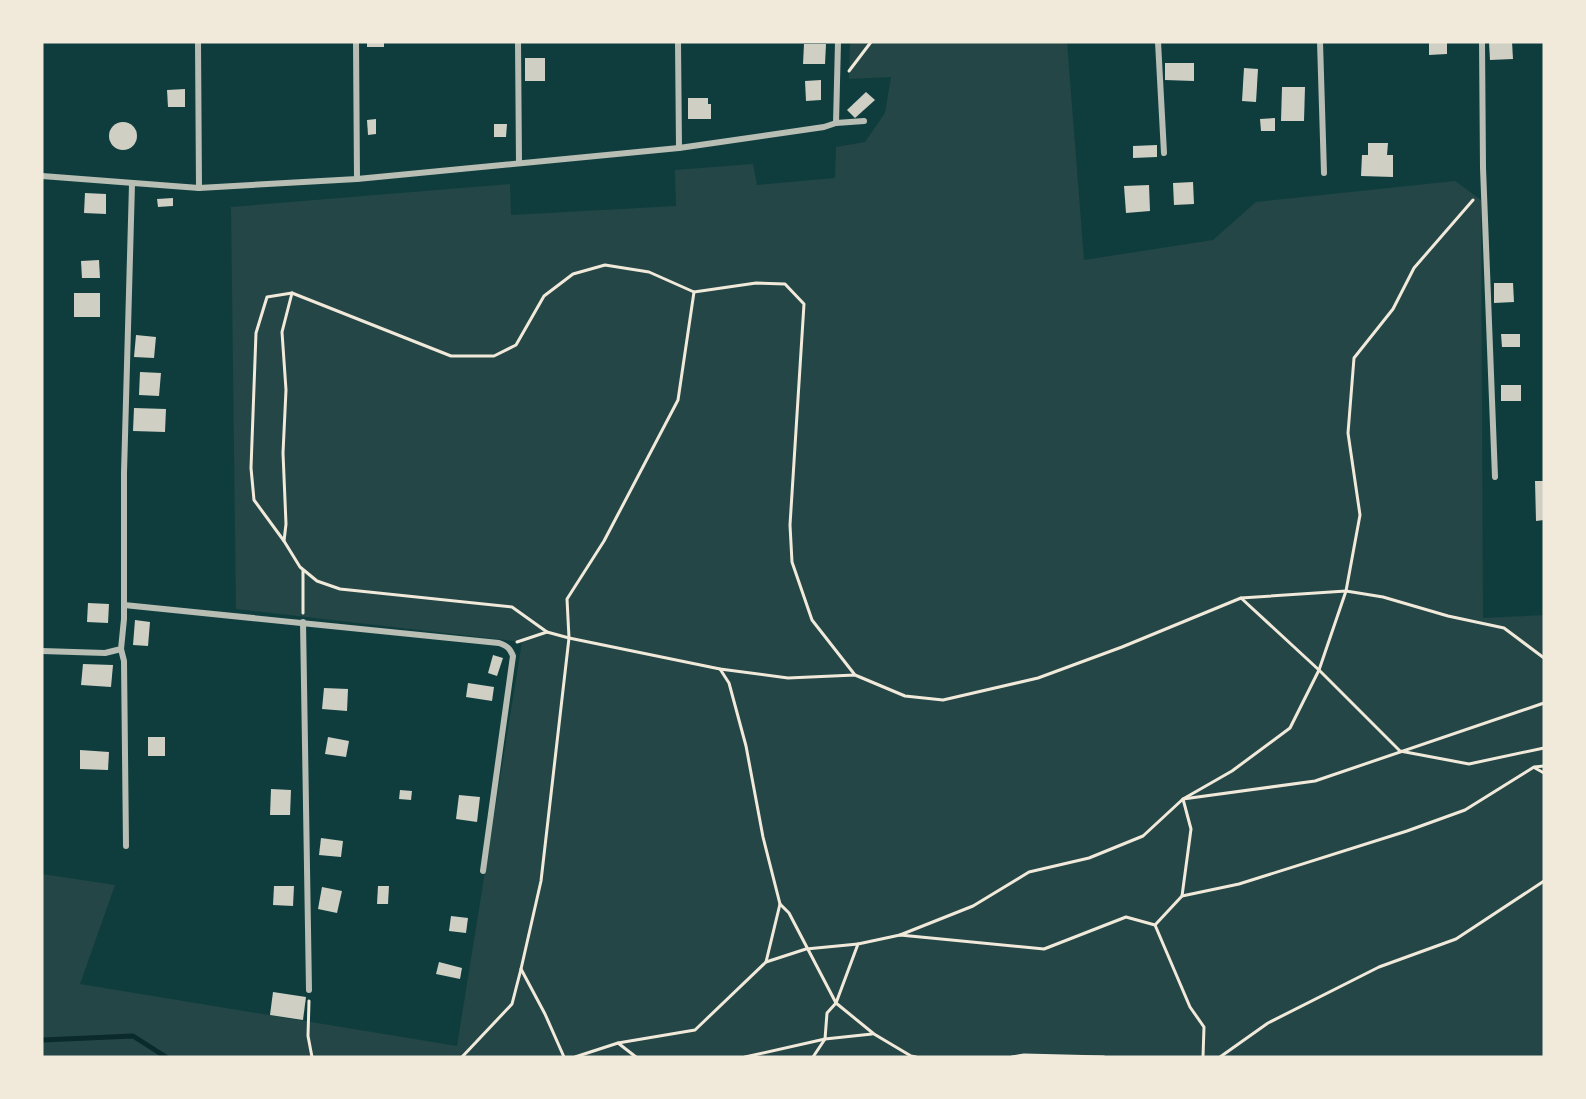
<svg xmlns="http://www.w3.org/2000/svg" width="1586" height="1099" viewBox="0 0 1586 1099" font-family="'IBM Plex Serif',serif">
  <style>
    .green { fill: #244646 }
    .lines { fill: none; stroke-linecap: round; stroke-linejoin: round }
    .stream { stroke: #0a2a2b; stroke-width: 5 }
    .building { fill: #cfcfc3 }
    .path { stroke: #f1e9da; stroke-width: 3 }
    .minor { stroke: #b8beb3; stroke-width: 6 }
  </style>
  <rect width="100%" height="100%" fill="#0f3d3e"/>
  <polygon class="green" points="850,42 1067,42 1084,260 1213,240 1256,202 1455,181 1481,200 1483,618 1544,615 1544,1057 42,1057 42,874 115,885 80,984 457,1046 522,642 236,609 231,207 510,184 511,215 676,206 675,170 753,164 757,185 835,178 836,147 865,142 885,113 891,77 849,79"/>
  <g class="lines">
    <polyline class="stream" points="42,1040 133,1036 166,1057"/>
  </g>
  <g class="building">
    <rect x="367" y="42" width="17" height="5"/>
    <polygon points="1429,42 1447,42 1447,54 1429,55"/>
    <polygon points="1489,42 1512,42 1513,59 1490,60"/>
    <polygon points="804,44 826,44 825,64 803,64"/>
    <rect x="525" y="58" width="20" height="23"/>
    <polygon points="1165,63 1194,63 1194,81 1165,80"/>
    <polygon points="1244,68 1258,69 1256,102 1242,101"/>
    <polygon points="821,80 821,100 806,101 805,81"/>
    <polygon points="1282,87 1305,87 1304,121 1281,121"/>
    <polygon points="185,89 185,107 168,107 167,90"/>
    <polygon points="866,92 875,100 855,118 847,110"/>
    <polygon points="688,98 708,98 708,104 711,104 711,119 688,119"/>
    <polygon points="1275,118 1275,131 1261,131 1260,119"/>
    <polygon points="376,119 376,134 368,135 367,120"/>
    <circle cx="123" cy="136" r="14"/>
    <polygon points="494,124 507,124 506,137 494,137"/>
    <polygon points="1368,143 1388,143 1387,155 1393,155 1393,177 1361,176 1362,155 1368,155"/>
    <polygon points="1157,145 1157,157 1133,158 1133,146"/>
    <polygon points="1193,182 1194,204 1174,205 1173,183"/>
    <polygon points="1149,185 1150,211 1126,213 1124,186"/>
    <polygon points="85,193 106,194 106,214 84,213"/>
    <polygon points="173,198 173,206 158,207 157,199"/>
    <polygon points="99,260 100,278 82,278 81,261"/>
    <polygon points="1494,283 1513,283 1514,302 1494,303"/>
    <rect x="74" y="293" width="26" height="24"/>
    <polygon points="1501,334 1520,334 1520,347 1502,347"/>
    <polygon points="136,335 156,337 154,358 134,357"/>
    <polygon points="140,372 161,373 159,396 139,395"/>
    <rect x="1501" y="385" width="20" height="16"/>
    <polygon points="134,408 166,409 165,432 133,431"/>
    <polygon points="1535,481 1544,481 1544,520 1536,521"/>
    <polygon points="88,603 109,604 108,623 87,622"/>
    <polygon points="135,620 150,622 148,646 133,645"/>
    <polygon points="493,655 503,658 497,676 488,673"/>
    <polygon points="83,664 113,665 111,687 81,685"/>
    <polygon points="468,683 494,687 492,701 466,697"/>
    <polygon points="324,688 348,689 347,711 322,709"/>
    <rect x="148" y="737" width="17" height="19"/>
    <polygon points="328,737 349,741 346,757 325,754"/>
    <polygon points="80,750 109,752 108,770 80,769"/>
    <polygon points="271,789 291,790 290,815 270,815"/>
    <polygon points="400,790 412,791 411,800 399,799"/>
    <polygon points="459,795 480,797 477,822 456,819"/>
    <polygon points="321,838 343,841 341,857 319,855"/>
    <polygon points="274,886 294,886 293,906 273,905"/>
    <polygon points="378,886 389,886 388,904 377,904"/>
    <polygon points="322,887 342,891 337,913 318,909"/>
    <polygon points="451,916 468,918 466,933 449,931"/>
    <polygon points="439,962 462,968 460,979 436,974"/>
    <polygon points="273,992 306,997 303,1020 270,1015"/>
  </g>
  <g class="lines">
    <g class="path">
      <polyline points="849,71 871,42"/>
      <polyline points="284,541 286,524 283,453 286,390 282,332 292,293"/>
      <polyline points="1241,598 1319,670 1400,751 1469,764 1544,748"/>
      <polyline points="303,613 303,570"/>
      <polyline points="517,642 547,632"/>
      <polyline points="855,675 812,620 792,562 790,525 804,304 785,284 756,283 694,292 649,272 605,265 573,274 544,296 516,345 494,356 451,356 292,293 267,297 256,333 251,468 254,500 284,541 300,567 317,581 340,589 512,607 547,632 569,638 720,669 788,678 855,675 905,696 943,700 1038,678 1122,647 1241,598 1346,591 1383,597 1448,616 1504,628 1544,658"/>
      <polyline points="1535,768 1544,773"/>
      <polyline points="1182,896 1239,884 1407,831 1465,810 1534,767 1544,766"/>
      <polyline points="780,904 789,913 836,1003 874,1034 911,1056 916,1057"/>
      <polyline points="1155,925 1182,896 1191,829 1183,799 1232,771 1290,728 1319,670 1346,591 1360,515 1348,433 1354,358 1393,309 1414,268 1473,200"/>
      <polyline points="900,935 973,906 1029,872 1089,858 1143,836 1183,799 1315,781 1544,703"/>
      <polyline points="766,962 806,949 858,944"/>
      <polyline points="309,1001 308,1036 312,1057"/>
      <polyline points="618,1043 636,1057"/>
      <polyline points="462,1057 512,1004 521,969"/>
      <polyline points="564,1057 545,1014 521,969 541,881 569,638 567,599 604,541 678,400 694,292"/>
      <polyline points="575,1057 618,1043 695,1030 766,962 780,904 763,837 746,746 729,683 720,669"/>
      <polyline points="745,1057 825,1039 872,1034"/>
      <polyline points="813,1057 825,1039 827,1013 836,1003 858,944 900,935 1044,949 1126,917 1155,925 1190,1007 1204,1027 1203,1057"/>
      <polyline points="1012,1057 1024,1055 1104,1057"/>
      <polyline points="1220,1057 1268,1023 1379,967 1456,939 1544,881"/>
    </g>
    <g class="minor">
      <polyline points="198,42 199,188"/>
      <polyline points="356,42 357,179"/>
      <polyline points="518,42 519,163"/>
      <polyline points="678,42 679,148"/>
      <polyline points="1158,42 1164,153"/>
      <polyline points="1320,42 1324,173"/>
      <polyline points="1482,42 1483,168 1495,477"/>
      <polyline points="836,123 838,42"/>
      <polyline points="42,176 199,188 357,179 679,148 824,127 836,123 864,121"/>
      <path d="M124,605L499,643C507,646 510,648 513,656L483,871"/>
      <polyline points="303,622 309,990"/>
      <polyline points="121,649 124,661 126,846"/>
      <polyline points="42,651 105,653 121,649 124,619 124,473 132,184"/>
    </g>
  </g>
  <rect width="1586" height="1099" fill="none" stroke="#f1e9da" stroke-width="87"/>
</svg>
